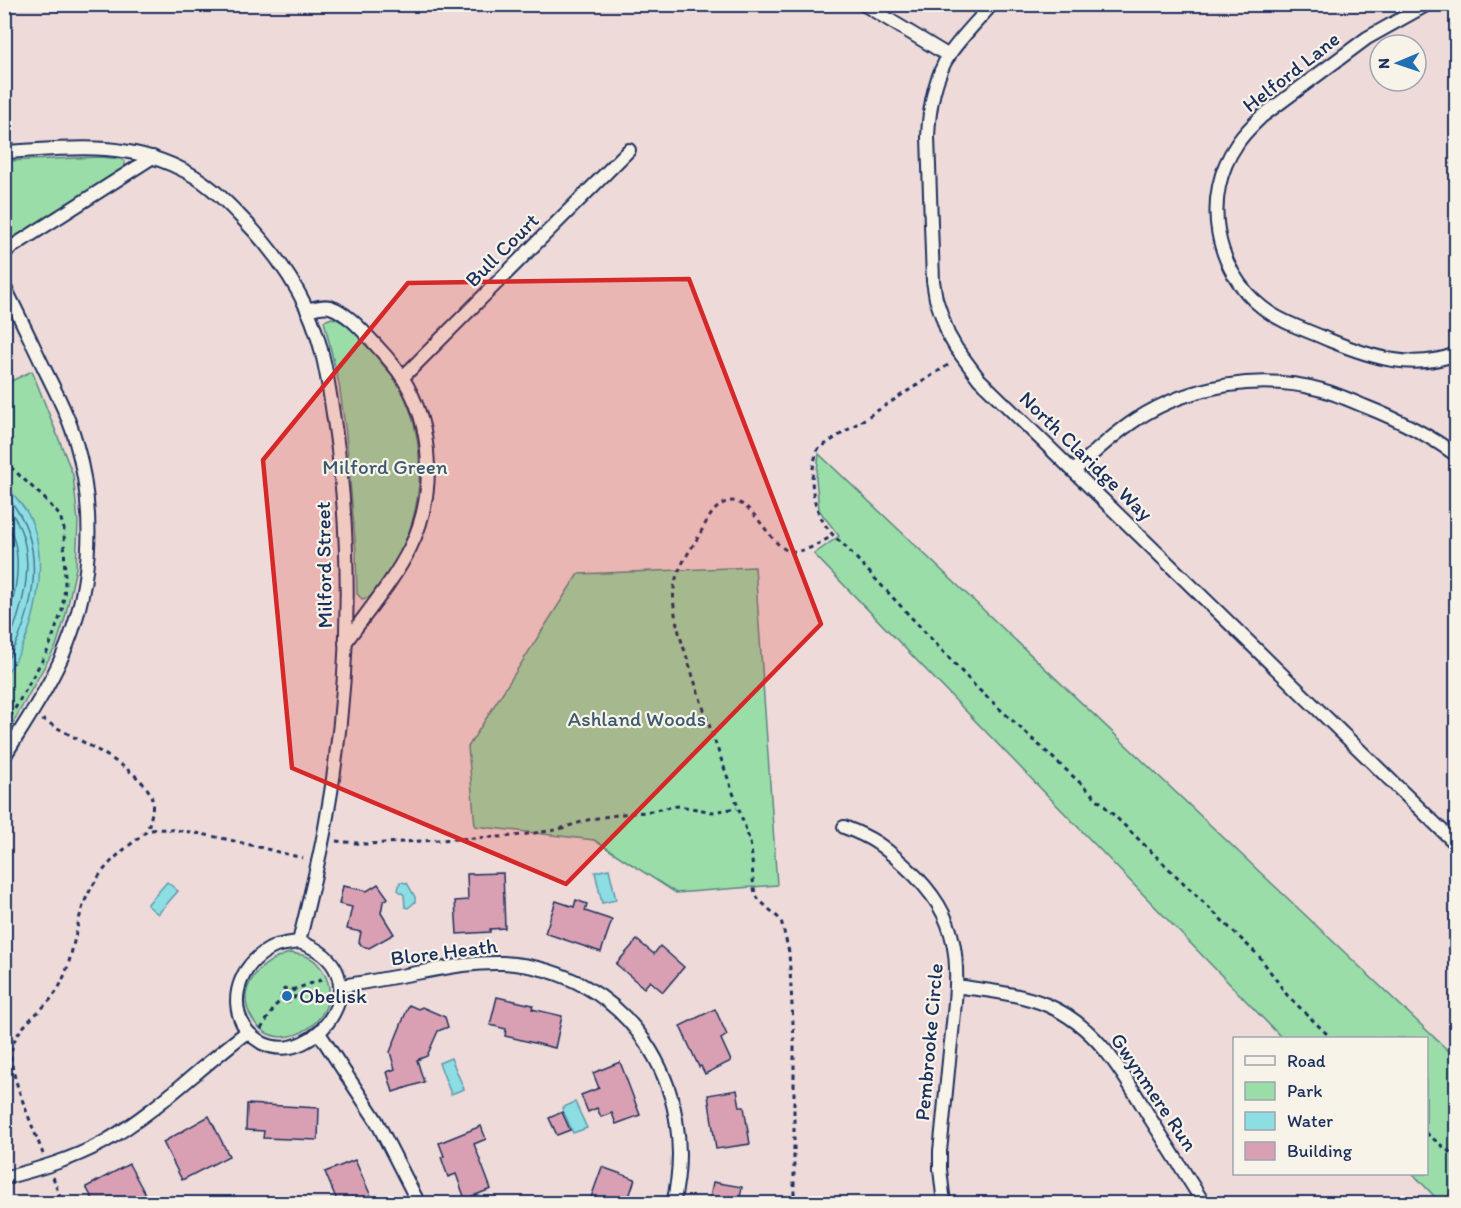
<svg xmlns="http://www.w3.org/2000/svg" width="1461" height="1208" viewBox="0 0 1461 1208" font-family="Itim,sans-serif">
  <style>
    .green { fill: #9adda8; stroke: #5a8683; stroke-width: 1.5 }
    .water { fill: #8cdee3; stroke: #5f98ae; stroke-width: 1.5 }
    .lines { fill: none; stroke-linecap: round; stroke-linejoin: round }
    .shore { stroke: #487593; stroke-width: 1.5 }
    .building { fill: #d8a0b2; stroke: #1b2f5e; stroke-width: 1.5 }
    .minor-casing { stroke: #1b2f5e; stroke-width: 16 }
    .path { stroke: #1b2f5e; stroke-width: 3; stroke-dasharray: 4.5 4.5; stroke-linecap: butt }
    .minor { stroke: #f7f3e8; stroke-width: 12 }
    .marked { fill: #d62828; fill-opacity: 0.2; stroke: #d62828; stroke-width: 4.5; stroke-linejoin: round }
    .poi-dot { fill: #1f6fb2; stroke: #f7f3e8; stroke-width: 2 }
    .labels { text-anchor: middle; stroke-width: 4.5; stroke-linejoin: round; paint-order: stroke }
    .street-label { font-size: 21px; fill: #1b2f5e; stroke: #f7f3e8 }
    .park-label { font-size: 21px; fill: #3b5a70; stroke: #f7f3e8 }
    .poi-label { font-size: 21px; fill: #1b2f5e; stroke: #f7f3e8; text-anchor: start }
  </style>
  <rect width="100%" height="100%" fill="#eedad8"/>
  <filter id="ink" filterUnits="userSpaceOnUse"><feTurbulence type="fractalNoise" baseFrequency=".0167" numOctaves="2"/><feDisplacementMap in="SourceGraphic" scale="12" xChannelSelector="R" yChannelSelector="G"/><feConvolveMatrix kernelMatrix="1 2 1 2 8 2 1 2 1" color-interpolation-filters="sRGB"/></filter>
  <g filter="url(#ink)">
    <g class="green">
      <polygon points="100,157 121,159 125,162 125,167 15,237 5,239 5,161"/>
      <path d="M332,318C350,322 367,345 379,360C386,369 396,378 401,389C425,438 425,492 405,543C397,562 382,580 370,597L362,599L357,594L356,551L346,434L339,384L324,321Z"/>
      <polygon points="32,371 73,475 78,522 76,568 65,618 56,646 5,737 5,384"/>
      <polygon points="819,454 1456,1058 1456,1203 1441,1203 1413,1174 1426,1174 1426,1038 1282,1038 814,554 839,536 819,510 816,478"/>
      <polygon points="755,567 777,885 676,893 594,840 475,826 468,747 578,574"/>
      <path d="M290,953C295,954 303,954 308,957C314,959 321,967 324,973C348,1015 281,1063 253,1020C233,989 260,961 290,953Z"/>
    </g>
    <g class="water">
      <path d="M5,485C14,495 24,505 30,518C51,562 35,639 5,675Z"/>
      <polygon points="609,869 616,900 602,903 595,872"/>
      <polygon points="167,882 178,891 158,914 147,905"/>
      <polygon points="400,882 407,883 415,897 415,902 408,908 405,907 404,895 398,890"/>
      <polygon points="451,1058 464,1089 451,1094 439,1063"/>
      <polygon points="575,1102 587,1128 573,1133 562,1108"/>
    </g>
    <g class="lines">
      <g class="shore">
        <path d="M4,494C50,540 36,615 4,665"/>
        <path d="M4,504C9,510 15,517 18,524C37,563 22,614 4,651"/>
        <path d="M4,519C27,551 16,596 4,629"/>
      </g>
    </g>
    <g class="building">
      <polygon points="503,873 505,928 490,929 490,932 457,934 455,901 468,900 467,874"/>
      <polygon points="378,884 388,898 383,902 381,913 394,934 369,948 362,946 359,942 361,932 347,929 352,907 339,904 343,886 367,891"/>
      <polygon points="576,900 587,904 585,911 612,920 601,952 545,933 556,901 574,907"/>
      <polygon points="637,940 654,954 660,946 684,967 663,992 650,981 644,988 616,964"/>
      <polygon points="497,997 533,1005 532,1009 562,1016 555,1048 505,1036 506,1029 490,1025"/>
      <polygon points="409,1005 418,1009 422,1007 445,1017 448,1027 438,1031 427,1056 417,1060 424,1082 393,1092 387,1072 395,1069 390,1052"/>
      <polygon points="715,1009 727,1035 721,1039 731,1061 705,1074 701,1066 699,1067 680,1026"/>
      <polygon points="620,1062 640,1115 616,1124 612,1113 601,1117 597,1108 588,1112 581,1095 599,1088 593,1073"/>
      <polygon points="737,1090 740,1107 744,1107 750,1144 716,1149 708,1095"/>
      <polygon points="247,1104 319,1108 318,1140 263,1138 264,1131 246,1130"/>
      <polygon points="562,1112 570,1130 557,1135 549,1118"/>
      <polygon points="209,1116 229,1156 182,1180 163,1142"/>
      <polygon points="481,1126 486,1139 474,1144 491,1189 465,1199 456,1174 448,1177 441,1157 444,1156 439,1143"/>
      <polygon points="355,1160 374,1203 338,1203 325,1172"/>
      <polygon points="129,1164 150,1203 95,1203 86,1187"/>
      <polygon points="602,1167 635,1179 627,1203 589,1203"/>
      <polygon points="713,1182 742,1187 739,1203 709,1203"/>
    </g>
    <g class="lines">
      <g class="minor-casing">
        <g id="minor">
          <polyline points="863,4 949,56"/>
          <path d="M992,4C978,21 961,37 949,55C934,79 929,110 928,137L933,281L936,299L948,334L956,348L979,379L1456,844"/>
          <path d="M1428,4L1367,38L1261,117C1252,126 1243,134 1237,144C1201,196 1214,270 1263,308C1282,323 1307,330 1329,340C1370,357 1413,371 1456,354"/>
          <path d="M4,152C65,149 122,140 179,168C203,179 221,196 239,215C267,243 290,273 307,309C324,346 329,388 335,427C354,560 349,696 325,828C318,866 308,904 299,942"/>
          <polyline points="4,252 153,157"/>
          <path d="M4,286C18,313 31,341 44,368C55,391 68,414 75,439C95,506 93,580 67,645C51,685 26,721 4,757"/>
          <path d="M307,310C315,308 323,305 330,307C346,312 362,330 373,342C383,353 394,364 402,377C434,426 436,496 410,548C393,582 367,612 345,643"/>
          <polyline points="403,377 629,150"/>
          <path d="M1074,471C1094,452 1114,434 1137,419C1190,385 1261,373 1322,390C1336,394 1350,400 1364,406C1397,419 1428,434 1456,455"/>
          <path d="M844,827C873,838 882,845 905,866C966,921 959,967 951,1042C947,1078 944,1115 940,1151V1169L944,1204"/>
          <path d="M299,942C386,971 316,1070 262,1043C256,1039 249,1035 245,1028C226,997 243,960 276,946C283,944 291,943 299,942Z"/>
          <path d="M341,986C368,982 395,977 422,972C449,967 475,962 503,963C628,970 701,1087 673,1204"/>
          <path d="M957,986C987,991 1018,993 1047,1005C1097,1026 1123,1073 1150,1118C1168,1146 1186,1175 1204,1204"/>
          <polyline points="319,1033 376,1120 419,1204"/>
          <path d="M4,1178C39,1169 73,1159 104,1142C156,1112 199,1068 247,1032"/>
        </g>
      </g>
      <g class="path">
        <path d="M948,365L818,449C805,483 814,522 843,544L976,687L1089,791L1236,934L1259,956L1287,995L1331,1038"/>
        <polyline points="4,461 44,498 60,516 64,529 65,587 62,611 48,650 4,728"/>
        <path d="M43,722L44,720C70,737 145,769 152,799C154,810 150,821 147,831"/>
        <polyline points="336,841 366,844 514,836 556,830 591,819 629,813 646,812 670,807 680,806 713,812 737,808"/>
        <circle cx="288" cy="995" r="7"/>
        <polyline points="292,990 324,979"/>
        <polyline points="261,1029 276,1005 282,1000"/>
        <polyline points="1426,1133 1456,1157"/>
        <path d="M43,1154C35,1132 10,1075 11,1055C13,1025 44,1013 58,989C70,968 73,943 79,920C87,885 108,861 136,840C139,838 143,834 146,832C168,820 274,852 303,858"/>
        <polyline points="53,1177 62,1204"/>
        <path d="M794,1204V1041L789,952L781,920L759,900L755,893C751,876 754,856 749,839C730,782 708,725 690,667C682,643 671,613 674,588C676,570 688,554 697,539C704,527 711,509 724,503C751,490 769,548 790,551C805,553 820,543 832,536"/>
      </g>
      <use href="#minor" class="minor"/>
    </g>
  </g>
  <path class="marked" d="M689,279L821,624L566,884L292,768L263,460L408,283Z"/>
  <circle class="poi-dot" cx="287" cy="996" r="6"/>
  <g class="labels">
    <g class="street-label">
      <text transform="translate(1291 72) rotate(-38)" y="7">Helford Lane</text>
      <text transform="translate(502 250) rotate(-45)" y="7">Bull Court</text>
      <text transform="translate(1086 456) rotate(44)" y="7">North Claridge Way</text>
      <text transform="translate(324 565) rotate(-91)" y="7">Milford Street</text>
      <text transform="translate(444 952) rotate(-7)" y="7">Blore Heath</text>
      <text transform="translate(929 1042) rotate(-85)" y="7">Pembrooke Circle</text>
      <text transform="translate(1154 1092) rotate(56)" y="7">Gwynmere Run</text>
    </g>
    <g class="park-label">
      <text x="385" y="474">Milford Green</text>
      <text x="637" y="726">Ashland Woods</text>
    </g>
    <g class="poi-label">
      <text x="299" y="1003">Obelisk</text>
    </g>
  </g>
  <rect width="1461" height="1208" fill="none" stroke="#f7f3e8" stroke-width="24"/>
  <rect x="12" y="12" width="1437" height="1184" fill="none" stroke="#1b2f5e" stroke-width="2" filter="url(#ink)"/>
  <rect x="1233" y="1037" width="195" height="138" fill="#f7f3e8" stroke="#9fa5b1" stroke-width="1.5"/>
  <rect x="1245" y="1056" width="30" height="9" fill="#f7f3e8" stroke="#9fa5b1" stroke-width="1.5"/>
  <text x="1287" y="1067" font-size="18" fill="#1b2f5e">Road</text>
  <rect x="1245" y="1082" width="30" height="18" fill="#9adda8" stroke="#9fa5b1" stroke-width="1.5"/>
  <text x="1287" y="1097" font-size="18" fill="#1b2f5e">Park</text>
  <rect x="1245" y="1112" width="30" height="18" fill="#8cdee3" stroke="#9fa5b1" stroke-width="1.5"/>
  <text x="1287" y="1127" font-size="18" fill="#1b2f5e">Water</text>
  <rect x="1245" y="1142" width="30" height="18" fill="#d8a0b2" stroke="#9fa5b1" stroke-width="1.5"/>
  <text x="1287" y="1157" font-size="18" fill="#1b2f5e">Building</text>
  <g transform="translate(1398 63) rotate(268)"><circle r="28" fill="#f7f3e8" stroke="#9fa5b1" stroke-width="1.5"/>
  <path d="M0-4.5L10 22L0 15L-10 22Z" fill="#1f6fb2"/>
  <text y="-9" font-size="16" font-weight="bold" text-anchor="middle" fill="#1b2f5e">N</text>
  </g>
</svg>
